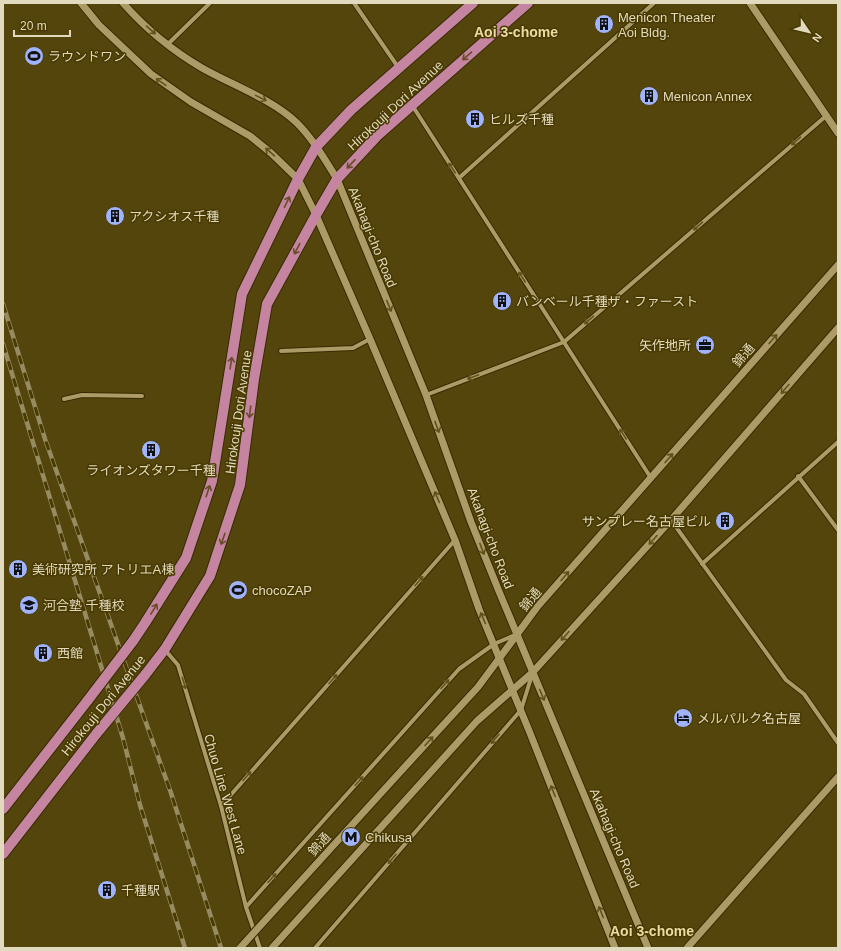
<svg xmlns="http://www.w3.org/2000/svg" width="841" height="951" viewBox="0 0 841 951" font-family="Helvetica,'Noto Sans JP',sans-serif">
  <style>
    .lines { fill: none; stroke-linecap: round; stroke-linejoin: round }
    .minor-casing { stroke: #372b01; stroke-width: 6 }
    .tertiary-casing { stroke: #372b01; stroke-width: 9 }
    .primary-casing { stroke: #372b01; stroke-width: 12 }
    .minor { stroke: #ac9b66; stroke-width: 4 }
    .tertiary { stroke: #ac9b66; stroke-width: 7 }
    .primary { stroke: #c585a1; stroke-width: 10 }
    .rail-casing { stroke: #978b61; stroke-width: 4.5 }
    .rail { stroke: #493a00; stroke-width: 3; stroke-dasharray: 9; stroke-linecap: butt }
    .tertiary-bridge-casing { stroke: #372b01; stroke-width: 9; stroke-linecap: butt }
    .primary-bridge-casing { stroke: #372b01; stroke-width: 12; stroke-linecap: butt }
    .tertiary-bridge { stroke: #ac9b66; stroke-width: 7 }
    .primary-bridge { stroke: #c585a1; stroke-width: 10 }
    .oneway { stroke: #62521a }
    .oneway2 { stroke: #684d28 }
    .labels { text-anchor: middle; stroke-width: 3; stroke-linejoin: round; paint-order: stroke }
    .poi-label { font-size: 13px; fill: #e2dabf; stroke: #493a00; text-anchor: start }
    .street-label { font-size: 13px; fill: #e2dabf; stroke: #493a00 }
    .neighbourhood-label { font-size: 14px; font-weight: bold; fill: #ecdaa3; stroke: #493a00 }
  </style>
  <rect width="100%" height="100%" fill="#54450d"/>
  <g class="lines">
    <g class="minor-casing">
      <g id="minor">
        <polyline points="354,3 398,67"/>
        <polyline points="168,44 210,3"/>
        <polyline points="412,105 651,478"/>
        <polyline points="459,178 654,3"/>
        <polyline points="281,351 353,348 370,339"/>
        <polyline points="426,395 564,342 826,116"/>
        <polyline points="64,399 82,395 142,396"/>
        <polyline points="798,476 838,530"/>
        <polyline points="671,520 786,680 804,694 838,743"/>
        <polyline points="702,564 838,442"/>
        <polyline points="165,650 178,665 221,806 246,907 260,948"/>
        <polyline points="221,806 455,540"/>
        <polyline points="246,907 459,669 494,644 515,635"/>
        <polyline points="315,948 521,710 532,675"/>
      </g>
    </g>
    <g class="tertiary-casing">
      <g id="tertiary">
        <polyline points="81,3 99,25 151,74 191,102 250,136 271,153 298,179 316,215 370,339 455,540 479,609 530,733 615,948"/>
        <path d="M123,3C145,28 173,51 202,68C232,85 272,99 297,123C313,139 325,160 337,179L426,395L471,522L498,589L648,948"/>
        <polyline points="750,3 838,133"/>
        <polyline points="402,770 478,687 538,606 838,265"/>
        <polyline points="272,948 477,721 532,673 671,520 838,328"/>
        <polyline points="687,948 838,777"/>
      </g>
    </g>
    <g class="primary-casing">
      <g id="primary">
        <polyline points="133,641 145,623 186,558 212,481 242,294 298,179 316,147 351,110 473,3"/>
        <polyline points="145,675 165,649 210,576 240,485 254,379 267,304 316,215 337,179 377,136 528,3"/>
        <polyline points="3,809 88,700"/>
        <polyline points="3,854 97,733"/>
      </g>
    </g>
    <use href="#minor" class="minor"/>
    <use href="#tertiary" class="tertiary"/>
    <use href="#primary" class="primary"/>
    <g class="rail-casing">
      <g id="rail">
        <polyline points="3,304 45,439 171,793 221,948"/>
        <polyline points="3,344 123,738 140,805 185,948"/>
      </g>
    </g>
    <use href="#rail" class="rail"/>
    <g class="tertiary-bridge-casing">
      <polyline id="tertiary-bridge" points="240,948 402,770"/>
    </g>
    <g class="primary-bridge-casing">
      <g id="primary-bridge">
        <polyline points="88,700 133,641"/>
        <polyline points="97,733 145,675"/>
      </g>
    </g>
    <use href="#tertiary-bridge" class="tertiary-bridge"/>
    <use href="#primary-bridge" class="primary-bridge"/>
  </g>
  <defs><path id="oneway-shaft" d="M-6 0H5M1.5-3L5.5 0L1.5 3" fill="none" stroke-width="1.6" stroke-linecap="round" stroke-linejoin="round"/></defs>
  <g class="oneway">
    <use href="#oneway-shaft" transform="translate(151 30) rotate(41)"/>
    <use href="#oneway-shaft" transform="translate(161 82) rotate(-145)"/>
    <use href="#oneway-shaft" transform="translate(261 98) rotate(26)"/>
    <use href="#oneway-shaft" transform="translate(796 141) rotate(139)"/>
    <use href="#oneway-shaft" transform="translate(270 152) rotate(-139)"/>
    <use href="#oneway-shaft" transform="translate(452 168) rotate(-123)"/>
    <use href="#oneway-shaft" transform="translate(698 226) rotate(139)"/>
    <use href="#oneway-shaft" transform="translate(522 277) rotate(-123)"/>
    <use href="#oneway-shaft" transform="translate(389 306) rotate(68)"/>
    <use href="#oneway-shaft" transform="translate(589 320) rotate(139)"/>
    <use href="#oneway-shaft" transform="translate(773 339) rotate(-49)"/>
    <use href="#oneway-shaft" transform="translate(473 377) rotate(159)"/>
    <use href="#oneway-shaft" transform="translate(785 389) rotate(131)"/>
    <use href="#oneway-shaft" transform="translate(437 427) rotate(70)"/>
    <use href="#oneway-shaft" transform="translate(623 434) rotate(-123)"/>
    <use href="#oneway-shaft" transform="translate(669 458) rotate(-49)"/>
    <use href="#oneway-shaft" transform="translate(437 497) rotate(-113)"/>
    <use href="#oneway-shaft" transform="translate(653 540) rotate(132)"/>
    <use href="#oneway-shaft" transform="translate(482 549) rotate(69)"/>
    <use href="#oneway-shaft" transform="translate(565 576) rotate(-49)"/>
    <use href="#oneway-shaft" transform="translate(419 581) rotate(-49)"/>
    <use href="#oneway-shaft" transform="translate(483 618) rotate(-113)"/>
    <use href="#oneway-shaft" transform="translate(565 636) rotate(132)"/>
    <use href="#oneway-shaft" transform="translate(333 679) rotate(-49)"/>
    <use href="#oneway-shaft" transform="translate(184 683) rotate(73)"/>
    <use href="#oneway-shaft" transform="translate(445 684) rotate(-48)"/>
    <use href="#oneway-shaft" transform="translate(542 695) rotate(67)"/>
    <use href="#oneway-shaft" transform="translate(495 739) rotate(131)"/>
    <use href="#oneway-shaft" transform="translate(429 741) rotate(-48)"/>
    <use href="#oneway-shaft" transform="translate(247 776) rotate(-49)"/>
    <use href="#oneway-shaft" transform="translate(359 781) rotate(-48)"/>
    <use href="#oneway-shaft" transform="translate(553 791) rotate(-112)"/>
    <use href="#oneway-shaft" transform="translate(392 859) rotate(131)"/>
    <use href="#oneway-shaft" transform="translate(272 878) rotate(-48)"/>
    <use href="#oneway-shaft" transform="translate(601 912) rotate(-112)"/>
  </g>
  <g class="oneway2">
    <use href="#oneway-shaft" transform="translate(467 56) rotate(139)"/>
    <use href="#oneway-shaft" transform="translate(351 164) rotate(133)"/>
    <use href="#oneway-shaft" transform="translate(287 202) rotate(-64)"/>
    <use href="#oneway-shaft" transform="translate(297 249) rotate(118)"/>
    <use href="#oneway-shaft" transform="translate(231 363) rotate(-81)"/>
    <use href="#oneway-shaft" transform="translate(250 412) rotate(97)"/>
    <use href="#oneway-shaft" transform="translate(208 491) rotate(-72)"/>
    <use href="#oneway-shaft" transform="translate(223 539) rotate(109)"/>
    <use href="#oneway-shaft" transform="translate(154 609) rotate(-58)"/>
  </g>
  <defs>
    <g id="building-disc" transform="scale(1)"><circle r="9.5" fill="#a0b3fd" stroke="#493a00"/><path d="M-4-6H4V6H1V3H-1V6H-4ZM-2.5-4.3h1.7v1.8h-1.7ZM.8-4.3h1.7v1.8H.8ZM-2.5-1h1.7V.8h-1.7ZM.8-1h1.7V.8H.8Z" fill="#111"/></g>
    <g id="stadium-disc" transform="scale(1)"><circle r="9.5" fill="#a0b3fd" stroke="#493a00"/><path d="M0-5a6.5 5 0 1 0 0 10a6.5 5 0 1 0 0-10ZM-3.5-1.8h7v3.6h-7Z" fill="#111"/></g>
    <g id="office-disc" transform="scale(1)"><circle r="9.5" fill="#a0b3fd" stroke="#493a00"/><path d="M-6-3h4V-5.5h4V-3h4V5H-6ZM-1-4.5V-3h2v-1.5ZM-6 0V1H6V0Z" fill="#111"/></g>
    <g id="school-disc" transform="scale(1)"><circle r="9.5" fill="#a0b3fd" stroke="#493a00"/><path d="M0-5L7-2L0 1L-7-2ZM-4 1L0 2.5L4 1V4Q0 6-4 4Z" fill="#111"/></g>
    <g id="hotel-disc" transform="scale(1)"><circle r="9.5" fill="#a0b3fd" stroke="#493a00"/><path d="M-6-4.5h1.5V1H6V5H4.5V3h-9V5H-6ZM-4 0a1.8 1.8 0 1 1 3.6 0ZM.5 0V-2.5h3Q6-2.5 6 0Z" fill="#111"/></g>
    <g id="metro-disc" transform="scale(1)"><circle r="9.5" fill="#a0b3fd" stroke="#493a00"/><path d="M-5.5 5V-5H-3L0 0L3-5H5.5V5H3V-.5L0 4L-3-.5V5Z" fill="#111"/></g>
  </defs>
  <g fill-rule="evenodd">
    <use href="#building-disc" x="604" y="24"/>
    <use href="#stadium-disc" x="34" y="56"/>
    <use href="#building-disc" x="649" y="96"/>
    <use href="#building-disc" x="475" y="119"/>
    <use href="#building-disc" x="115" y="216"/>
    <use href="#building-disc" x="502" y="301"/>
    <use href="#office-disc" x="705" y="345"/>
    <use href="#building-disc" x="151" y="450"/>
    <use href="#building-disc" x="725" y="521"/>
    <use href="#building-disc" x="18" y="569"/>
    <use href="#stadium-disc" x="238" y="590"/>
    <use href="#school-disc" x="29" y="605"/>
    <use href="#building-disc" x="43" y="653"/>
    <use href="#hotel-disc" x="683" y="718"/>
    <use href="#metro-disc" x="351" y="837"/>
    <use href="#building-disc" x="107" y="890"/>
  </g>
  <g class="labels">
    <g class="poi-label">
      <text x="618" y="22">Menicon Theater<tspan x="618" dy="15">Aoi Bldg.</tspan></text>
      <text x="48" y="61">ラウンドワン</text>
      <text x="663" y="101">Menicon Annex</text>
      <text x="489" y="124">ヒルズ千種</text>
      <text x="129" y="221">アクシオス千種</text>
      <text x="516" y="306">バンベール千種ザ・ファースト</text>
      <text x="691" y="350" text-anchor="end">矢作地所</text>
      <text x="151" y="475" text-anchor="middle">ライオンズタワー千種</text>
      <text x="711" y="526" text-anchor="end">サンプレー名古屋ビル</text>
      <text x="32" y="574">美術研究所 アトリエA棟</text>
      <text x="252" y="595">chocoZAP</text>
      <text x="43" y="610">河合塾 千種校</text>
      <text x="57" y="658">西館</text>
      <text x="697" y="723">メルパルク名古屋</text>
      <text x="365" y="842">Chikusa</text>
      <text x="121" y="895">千種駅</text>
    </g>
    <g class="street-label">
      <text transform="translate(395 105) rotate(-43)" y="5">Hirokouji Dori Avenue</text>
      <text transform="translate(373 237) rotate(68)" y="5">Akahagi-cho Road</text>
      <text transform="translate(743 355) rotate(-49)" y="5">錦通</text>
      <text transform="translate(238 412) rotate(-82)" y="5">Hirokouji Dori Avenue</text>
      <text transform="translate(491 538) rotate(69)" y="5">Akahagi-cho Road</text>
      <text transform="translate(530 599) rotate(-50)" y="5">錦通</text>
      <text transform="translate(103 705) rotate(-51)" y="5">Hirokouji Dori Avenue</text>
      <text transform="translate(226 794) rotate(74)" y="5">Chuo Line West Lane</text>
      <text transform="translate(615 838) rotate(67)" y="5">Akahagi-cho Road</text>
      <text transform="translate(319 844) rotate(-48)" y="5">錦通</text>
    </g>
    <g class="neighbourhood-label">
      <text x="516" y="37">Aoi 3-chome</text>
      <text x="652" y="936">Aoi 3-chome</text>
    </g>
  </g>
  <rect width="841" height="951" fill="none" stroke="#e2dabf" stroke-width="8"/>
  <g transform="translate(809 32) rotate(125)" stroke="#493a00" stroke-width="3" paint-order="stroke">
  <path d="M0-3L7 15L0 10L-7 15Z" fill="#e2dabf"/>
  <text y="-6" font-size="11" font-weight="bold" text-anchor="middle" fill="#e2dabf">N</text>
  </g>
  <path d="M14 30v6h56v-6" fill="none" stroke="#e2dabf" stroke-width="2"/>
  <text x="20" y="30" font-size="12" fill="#e2dabf" stroke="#493a00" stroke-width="3" paint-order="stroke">20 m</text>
</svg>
